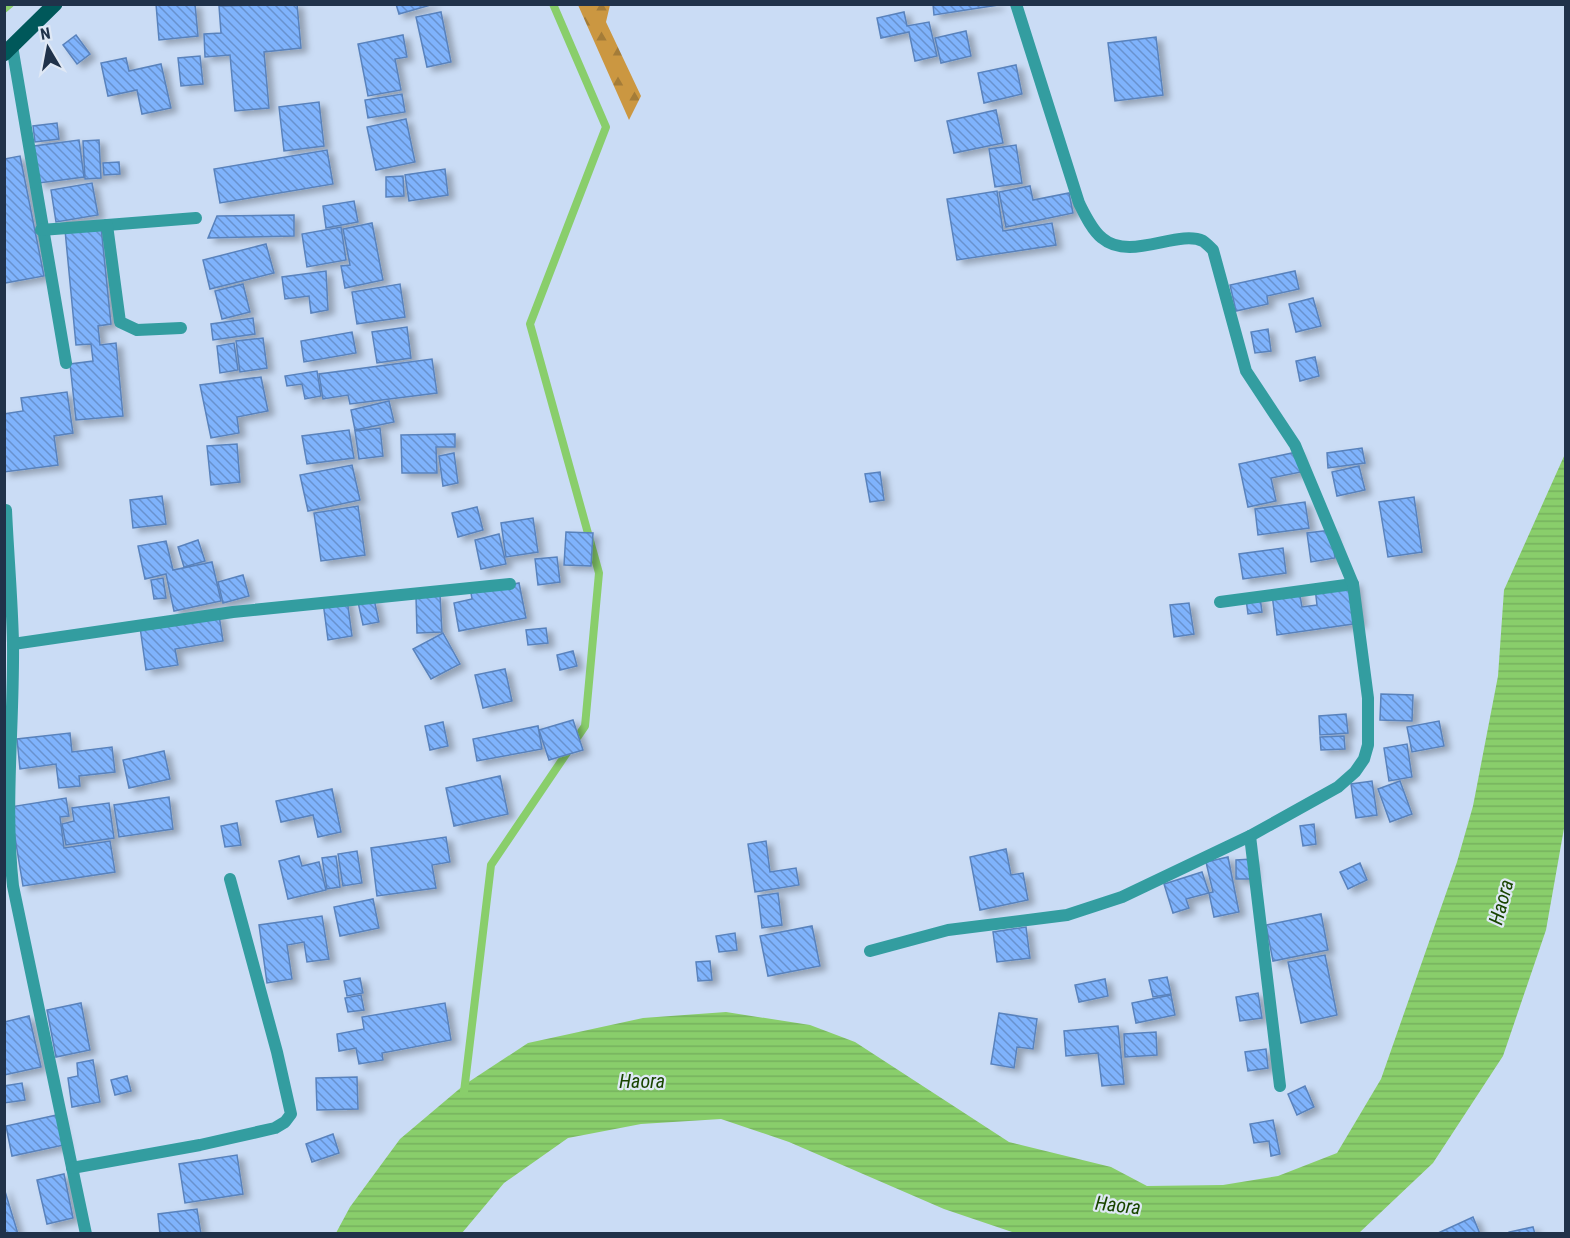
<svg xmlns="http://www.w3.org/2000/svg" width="1570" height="1238" viewBox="0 0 1570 1238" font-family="'Roboto Condensed',sans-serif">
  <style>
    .forest { fill: url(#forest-firs) }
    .water { fill: url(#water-rules) }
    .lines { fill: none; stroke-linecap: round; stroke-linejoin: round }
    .stream { stroke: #89ce6b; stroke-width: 8 }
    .building { fill: url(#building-back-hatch); stroke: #5982bc; stroke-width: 1.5; filter: url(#shadow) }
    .minor { stroke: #339da0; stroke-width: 12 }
    .primary { stroke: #00585a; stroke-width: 15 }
    .labels { text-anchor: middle; stroke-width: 4.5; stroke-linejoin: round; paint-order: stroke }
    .water-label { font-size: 20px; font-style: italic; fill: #194500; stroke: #dfe8f5 }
  </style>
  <defs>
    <pattern id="forest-firs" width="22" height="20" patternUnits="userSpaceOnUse" patternTransform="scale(1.5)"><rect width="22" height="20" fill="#cb9741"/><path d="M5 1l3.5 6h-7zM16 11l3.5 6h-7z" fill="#a47c38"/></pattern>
    <pattern id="water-rules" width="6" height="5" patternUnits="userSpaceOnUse" patternTransform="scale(1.5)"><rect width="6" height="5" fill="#89ce6b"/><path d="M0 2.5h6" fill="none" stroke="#76b15e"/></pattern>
    <pattern id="building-back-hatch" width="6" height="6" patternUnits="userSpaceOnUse" patternTransform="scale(1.5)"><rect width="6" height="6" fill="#7fb3fc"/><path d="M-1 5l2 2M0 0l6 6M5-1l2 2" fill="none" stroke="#6892ce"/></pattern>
    <filter id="shadow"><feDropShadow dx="6" dy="4" stdDeviation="3" flood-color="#0004"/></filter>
  </defs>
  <rect width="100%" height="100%" fill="#cadcf5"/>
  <polygon class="forest" points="578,5 610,5 606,22 641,96 629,120"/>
  <polygon class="water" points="1565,454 1566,817 1546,930 1503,1056 1433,1163 1359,1233 1015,1233 944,1209 789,1142 721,1119 641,1124 568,1138 504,1183 462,1233 336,1233 350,1207 400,1139 464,1085 528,1043 643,1018 726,1012 810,1025 855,1042 1009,1142 1111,1167 1147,1186 1223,1185 1278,1176 1337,1153 1381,1079 1457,862 1473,806 1498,676 1504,590"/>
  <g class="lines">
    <g class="stream">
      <polyline points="4,9 10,4"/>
      <polyline points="464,1092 491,865 585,726 599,573 530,324 606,127 553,4"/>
    </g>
  </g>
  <g class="building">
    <polygon points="156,4 195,4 198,36 159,40"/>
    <polygon points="297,4 301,48 264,52 269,108 235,111 230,55 205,57 204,34 221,33 219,6"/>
    <polygon points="396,4 434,4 399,14"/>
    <polygon points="933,4 998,4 998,5 934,15"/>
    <polygon points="441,12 451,62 427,67 416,17"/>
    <polygon points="904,12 907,26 929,22 937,56 915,61 909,32 881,38 877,18"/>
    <polygon points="966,31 971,56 941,63 935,38"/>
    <polygon points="76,35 90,54 77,64 63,45"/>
    <polygon points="403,35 407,57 395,59 401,90 368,96 358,44"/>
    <polygon points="1156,37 1163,95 1115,101 1108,43"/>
    <polygon points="200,56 203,84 181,86 178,58"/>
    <polygon points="126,58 129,71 161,64 171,108 142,114 137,90 108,96 101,63"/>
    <polygon points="1016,65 1022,94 984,103 978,73"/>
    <polygon points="402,94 405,112 368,118 365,100"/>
    <polygon points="319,102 324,146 284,151 279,107"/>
    <polygon points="996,110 1003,143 954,153 947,121"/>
    <polygon points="406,119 415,162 376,170 367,127"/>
    <polygon points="57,123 59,139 35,142 33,126"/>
    <polygon points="79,140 84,177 39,183 34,146"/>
    <polygon points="99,140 101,178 85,179 83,141"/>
    <polygon points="1016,145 1022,183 995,187 989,149"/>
    <polygon points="327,150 333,184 220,203 214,169"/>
    <polygon points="20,156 44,276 5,283 4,159"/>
    <polygon points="119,162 120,174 104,175 103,163"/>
    <polygon points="445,169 448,195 409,201 405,175"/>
    <polygon points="403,176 404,196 386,197 386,177"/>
    <polygon points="92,183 98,215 56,222 51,190"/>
    <polygon points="1030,186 1033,200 1069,193 1073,213 1006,227 999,192"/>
    <polygon points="997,191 1003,231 1052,223 1056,245 957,260 947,199"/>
    <polygon points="354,201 358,222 326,228 323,206"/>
    <polygon points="294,215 294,236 208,238 217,216"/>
    <polygon points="372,223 383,280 345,288 341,266 350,265 343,229"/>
    <polygon points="101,227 111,324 98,326 100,345 116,343 123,416 76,420 70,364 93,361 91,344 76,345 65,230"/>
    <polygon points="341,227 346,260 307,267 302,234"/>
    <polygon points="266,244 274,273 210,289 203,260"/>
    <polygon points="326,271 328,310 311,313 309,296 285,299 282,277"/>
    <polygon points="1295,271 1299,289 1267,296 1268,304 1236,311 1230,285"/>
    <polygon points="243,284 250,312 222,319 215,291"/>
    <polygon points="400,284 405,317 357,324 352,292"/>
    <polygon points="1313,298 1321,326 1296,332 1289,304"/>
    <polygon points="253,318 255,334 213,340 211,324"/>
    <polygon points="407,327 411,358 377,363 372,332"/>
    <polygon points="1268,329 1271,351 1255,353 1251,332"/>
    <polygon points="352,332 356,353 304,362 301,341"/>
    <polygon points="263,338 267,368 240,372 236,341"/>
    <polygon points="234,343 238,370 220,373 217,346"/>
    <polygon points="1315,357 1319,376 1300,381 1296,361"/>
    <polygon points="432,359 437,393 350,404 348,395 323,399 319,374"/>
    <polygon points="317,371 321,396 305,399 302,384 287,386 285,376"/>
    <polygon points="261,377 268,411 237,417 239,433 211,438 200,385"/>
    <polygon points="67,392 73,433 54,436 58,465 4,472 4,414 23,411 21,398"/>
    <polygon points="389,401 394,422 355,430 351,410"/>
    <polygon points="380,428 383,456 359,459 355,431"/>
    <polygon points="349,430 354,458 307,464 302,436"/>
    <polygon points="455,434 455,447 436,447 437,473 402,473 401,435"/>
    <polygon points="237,444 240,482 211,485 207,446"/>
    <polygon points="1362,448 1365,463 1328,468 1327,453"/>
    <polygon points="1297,452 1301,472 1271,478 1276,501 1248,507 1239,464"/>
    <polygon points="454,453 458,483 443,486 439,456"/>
    <polygon points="352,465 360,500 308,511 300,475"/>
    <polygon points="1359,466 1365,490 1337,496 1332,472"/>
    <polygon points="880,472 884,500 870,502 865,474"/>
    <polygon points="162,496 166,524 133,528 130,500"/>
    <polygon points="1414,497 1422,552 1388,557 1379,502"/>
    <polygon points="1305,502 1309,528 1258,535 1255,509"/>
    <polygon points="358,506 365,555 321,561 314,513"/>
    <polygon points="477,507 483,530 458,537 452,513"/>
    <polygon points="533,518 538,552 506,557 501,523"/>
    <polygon points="1331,530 1335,558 1311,562 1307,533"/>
    <polygon points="566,532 593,533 591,566 564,565"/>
    <polygon points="499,534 506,564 481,569 475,540"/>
    <polygon points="198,540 205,561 184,567 178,547"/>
    <polygon points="166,541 173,570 212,562 221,601 174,611 166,574 145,579 138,546"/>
    <polygon points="1283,548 1286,573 1243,579 1239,554"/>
    <polygon points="557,557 560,582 538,585 535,559"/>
    <polygon points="243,575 249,596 223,603 218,582"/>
    <polygon points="163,578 166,598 154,599 151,580"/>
    <polygon points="1355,582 1360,623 1277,635 1272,594 1299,590 1302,607 1317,605 1315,588"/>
    <polygon points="519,583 526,618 459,631 454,603 472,599 471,593"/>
    <polygon points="440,595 442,632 417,633 416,597"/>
    <polygon points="1260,597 1262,612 1248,614 1246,599"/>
    <polygon points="347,599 352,636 328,640 323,602"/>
    <polygon points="374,599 379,622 363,625 358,602"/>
    <polygon points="1189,603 1194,634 1174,637 1170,605"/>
    <polygon points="219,615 223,641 175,649 178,665 146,670 140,627"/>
    <polygon points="546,628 548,643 528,645 526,630"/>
    <polygon points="443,633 460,664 431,679 413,649"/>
    <polygon points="573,651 577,666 560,670 557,655"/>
    <polygon points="505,669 512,701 483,708 475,675"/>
    <polygon points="1381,694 1413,695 1412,721 1380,720"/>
    <polygon points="1346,714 1348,733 1320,735 1319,716"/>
    <polygon points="573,720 583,750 549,760 539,730"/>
    <polygon points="1439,721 1444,746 1412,752 1407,727"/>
    <polygon points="443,722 448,746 430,750 425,726"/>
    <polygon points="538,726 542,749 477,761 473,739"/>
    <polygon points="70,733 72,752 112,747 115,772 79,776 80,786 59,788 56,764 20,769 17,739"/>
    <polygon points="1344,736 1345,749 1321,750 1320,737"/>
    <polygon points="1407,744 1412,777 1389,781 1384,748"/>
    <polygon points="164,751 170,779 129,788 123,760"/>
    <polygon points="500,776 508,814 454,826 446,788"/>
    <polygon points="1372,781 1377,815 1356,818 1351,784"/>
    <polygon points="1400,781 1412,814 1390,822 1378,789"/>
    <polygon points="332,789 341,832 318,837 313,815 281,822 276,801"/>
    <polygon points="169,797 173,829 119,837 114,805"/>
    <polygon points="66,798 69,816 60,817 64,848 110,841 115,872 23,886 10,807"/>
    <polygon points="109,803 114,838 66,845 62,824 74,821 72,808"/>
    <polygon points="237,823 241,845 225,847 221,826"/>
    <polygon points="1314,824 1316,844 1303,846 1300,826"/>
    <polygon points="446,837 450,862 432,865 436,888 377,896 371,848"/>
    <polygon points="766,841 770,872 796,868 799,885 755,892 748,844"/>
    <polygon points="1006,849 1011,875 1023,873 1028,900 980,910 970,857"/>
    <polygon points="357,851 362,883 343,886 338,854"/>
    <polygon points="299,856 302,866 319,862 326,890 288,899 279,861"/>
    <polygon points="336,856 340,887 327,889 322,858"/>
    <polygon points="1228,857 1239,912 1214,917 1209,893 1213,892 1206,862"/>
    <polygon points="1252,859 1253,879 1236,879 1236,860"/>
    <polygon points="1360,863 1367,880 1348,889 1340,872"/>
    <polygon points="1202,872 1209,893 1186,899 1189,908 1173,913 1164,884"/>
    <polygon points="778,893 782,925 762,928 758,896"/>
    <polygon points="373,899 379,928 340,936 334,907"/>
    <polygon points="1321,914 1328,950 1273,961 1266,925"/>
    <polygon points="322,916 329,959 307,962 304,942 287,945 292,979 267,983 259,925"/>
    <polygon points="812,926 820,966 768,976 760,936"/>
    <polygon points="1026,927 1030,958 997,962 993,932"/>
    <polygon points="735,933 737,950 719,952 716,936"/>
    <polygon points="1325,955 1337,1015 1301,1023 1288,962"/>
    <polygon points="710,961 712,980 698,981 696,962"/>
    <polygon points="1167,977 1171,994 1153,997 1149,980"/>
    <polygon points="360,978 363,993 347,996 344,981"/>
    <polygon points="1105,979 1108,996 1079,1002 1075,985"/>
    <polygon points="1258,993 1262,1018 1240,1021 1236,997"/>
    <polygon points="361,995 364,1010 348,1012 345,998"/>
    <polygon points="1171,995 1175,1015 1136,1023 1132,1003"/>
    <polygon points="81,1003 90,1050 56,1057 47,1010"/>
    <polygon points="445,1003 451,1040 382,1053 383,1060 359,1064 356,1048 339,1051 337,1034 364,1029 362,1017"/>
    <polygon points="999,1013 1037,1019 1033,1049 1017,1047 1014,1068 991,1064"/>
    <polygon points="29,1016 41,1067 4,1075 4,1022"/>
    <polygon points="1118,1026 1124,1084 1102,1086 1098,1053 1066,1056 1064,1031"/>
    <polygon points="1156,1032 1157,1055 1125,1057 1124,1034"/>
    <polygon points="1266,1049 1268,1068 1248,1071 1245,1052"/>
    <polygon points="93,1060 100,1102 72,1107 68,1078 78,1076 77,1063"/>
    <polygon points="127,1076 131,1091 115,1095 111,1080"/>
    <polygon points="357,1077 358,1109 317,1110 316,1078"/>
    <polygon points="22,1083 25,1100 4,1103 4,1086"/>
    <polygon points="1305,1086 1314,1107 1297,1115 1288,1094"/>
    <polygon points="57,1115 64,1145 12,1156 6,1126"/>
    <polygon points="1273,1120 1280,1154 1271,1156 1269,1141 1254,1143 1250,1124"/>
    <polygon points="333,1134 339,1153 312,1162 306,1144"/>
    <polygon points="237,1155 243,1194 185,1203 179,1164"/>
    <polygon points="64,1174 73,1218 47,1224 37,1180"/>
    <polygon points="4,1188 18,1234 4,1234"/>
    <polygon points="197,1209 201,1234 160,1234 158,1214"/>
    <polygon points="1473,1217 1480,1234 1436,1234"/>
    <polygon points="1533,1227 1535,1234 1509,1234 1509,1232"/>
  </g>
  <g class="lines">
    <g class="minor">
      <polyline points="12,46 66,363"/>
      <polyline points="107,225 196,218"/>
      <polyline points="41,230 107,225 120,322 137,330 181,328"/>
      <path d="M6,510C8,554 12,599 13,643C14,724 4,805 13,886L86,1234"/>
      <polyline points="1220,602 1353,584"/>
      <polyline points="13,644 233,612 510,584"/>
      <polyline points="1250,836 1280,1086"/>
      <path d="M870,951L948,930L1067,915L1122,897L1250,836L1338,787L1355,772L1364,759L1368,745V698L1353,584L1295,445L1246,371L1213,250C1210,247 1206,243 1203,241C1178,229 1130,262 1102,238C1092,230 1085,215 1079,203L1016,4"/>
      <polyline points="72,1168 200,1145 275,1128 285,1122 291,1114 277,1052 230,879"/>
    </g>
    <polyline class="primary" points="4,54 55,4"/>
  </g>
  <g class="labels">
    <g class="water-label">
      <text transform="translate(1501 902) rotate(-75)" y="7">Haora</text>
      <text x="642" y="1088">Haora</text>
      <text transform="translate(1118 1205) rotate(6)" y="7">Haora</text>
    </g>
  </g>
  <rect width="1570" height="1238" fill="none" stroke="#20324a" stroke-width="12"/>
  <g transform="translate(48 48) rotate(350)" stroke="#dfe8f5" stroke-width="4.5" paint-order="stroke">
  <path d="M0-4.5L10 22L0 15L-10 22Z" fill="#20324a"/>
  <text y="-9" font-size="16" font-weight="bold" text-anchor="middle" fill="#20324a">N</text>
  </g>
</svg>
